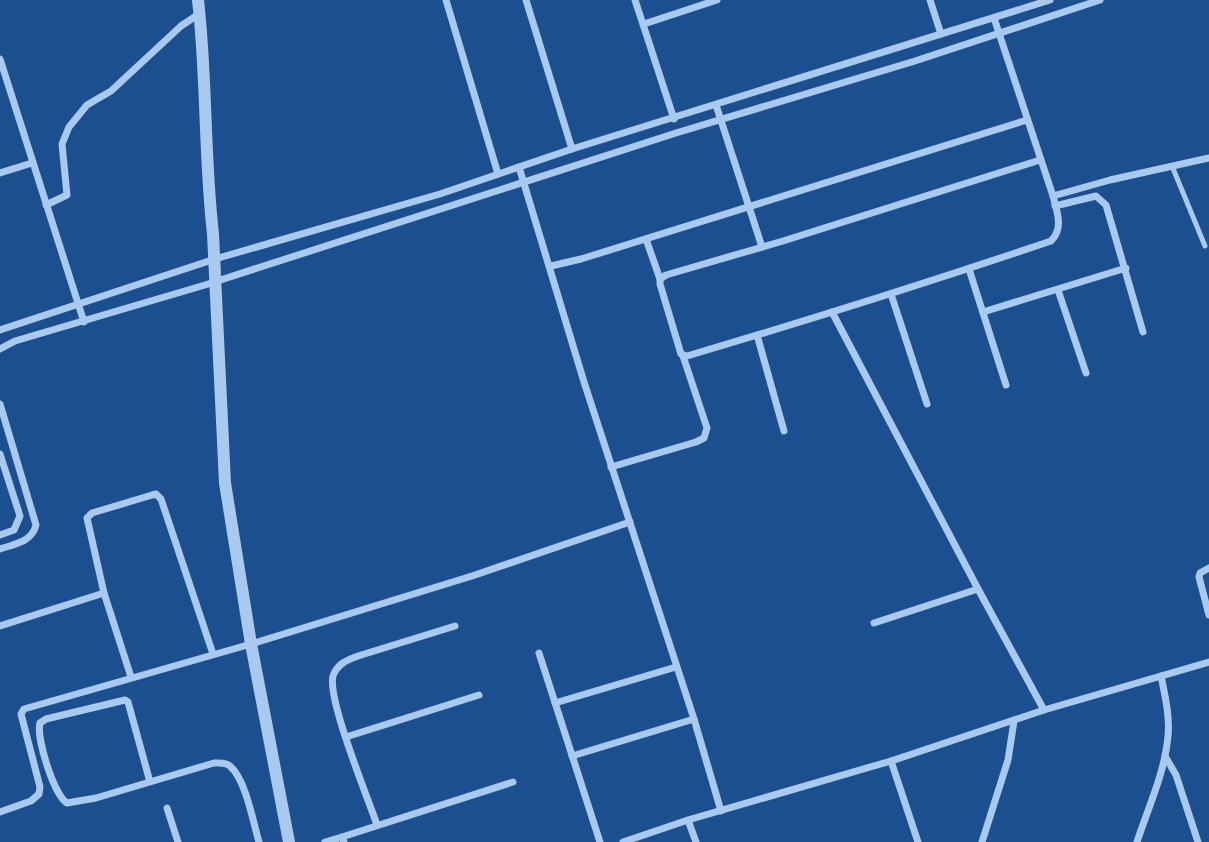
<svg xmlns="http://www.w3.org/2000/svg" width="1209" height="842" viewBox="0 0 1209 842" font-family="'Archivo Narrow',sans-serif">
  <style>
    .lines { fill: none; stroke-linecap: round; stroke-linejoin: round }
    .service { stroke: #a9c9ee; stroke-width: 5 }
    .minor { stroke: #a9c9ee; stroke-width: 7 }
    .tertiary { stroke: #a9c9ee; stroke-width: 12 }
  </style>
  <rect width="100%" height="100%" fill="#1b4f8f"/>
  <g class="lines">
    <polyline class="service" points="1172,166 1205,246"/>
    <g class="minor">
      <polyline points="446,0 498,174"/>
      <polyline points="526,0 572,149"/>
      <polyline points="635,0 674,119"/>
      <polyline points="930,0 941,34"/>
      <path d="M994,18L1053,196C1057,212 1064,228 1051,241C930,282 809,320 687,356L681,354L660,284V279L666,275L783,241L1040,160"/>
      <polyline points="644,24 717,0"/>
      <polyline points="0,59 84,322"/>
      <polyline points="716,105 762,247"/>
      <polyline points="519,167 584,382 694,719 721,811"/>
      <polyline points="0,173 32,163"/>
      <polyline points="1053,196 1110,180 1209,158"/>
      <polyline points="46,205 67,195 62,144 69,127 87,105 111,91 181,26 199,14"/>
      <polyline points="1055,206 1096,196 1106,205 1143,332"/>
      <polyline points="646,239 660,279"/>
      <polyline points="551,266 581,259 1027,120"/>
      <polyline points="969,269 1006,385"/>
      <polyline points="1058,290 1086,373"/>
      <polyline points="891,294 927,404"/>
      <polyline points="832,312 978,589 1044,710"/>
      <polyline points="983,312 1126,268"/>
      <polyline points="0,330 215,259 440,194 572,149 1050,0"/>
      <polyline points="757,335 784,431"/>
      <polyline points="0,349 15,341 205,285 676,133 915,61 1100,0"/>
      <path d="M0,404L36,525C32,542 15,544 0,549"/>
      <polyline points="0,454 20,516 14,530 0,535"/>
      <polyline points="611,467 696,442 704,438 707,428 683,356"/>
      <polyline points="1209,568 1200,573 1199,577 1209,615"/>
      <polyline points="874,623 978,589"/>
      <polyline points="0,626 104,593"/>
      <polyline points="539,653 600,842"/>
      <polyline points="131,677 104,593 87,518 92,513 152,495 156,494 161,499 213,654"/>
      <polyline points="555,703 676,667"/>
      <polyline points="346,737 479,695"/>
      <polyline points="572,756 694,719"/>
      <polyline points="1165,756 1176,775 1198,842"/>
      <polyline points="891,761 918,842"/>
      <path d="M150,782L128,702L125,700L46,719L40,723C36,738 54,795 67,803L96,798L214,763C219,763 226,762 230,766C246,780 253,822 259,842"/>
      <polyline points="167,808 178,842"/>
      <polyline points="0,812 31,801 39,794 40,787 21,714 24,709 251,644 472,576 630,522"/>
      <polyline points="688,820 696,842"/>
      <path d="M377,825C368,798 327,699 333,676C337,664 347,660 358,656L455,626"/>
      <polyline points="342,837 513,782"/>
      <polyline points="325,842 342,837 344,842"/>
      <polyline points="623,842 688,820 891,761 1044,710 1209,662"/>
      <polyline points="982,842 1008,760 1014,721"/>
      <path d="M1137,842C1148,808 1165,772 1168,736C1170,716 1165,696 1161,676"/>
    </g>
    <path class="tertiary" d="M198,0C207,78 204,156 213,234L225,483L251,644L289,842"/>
  </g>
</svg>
